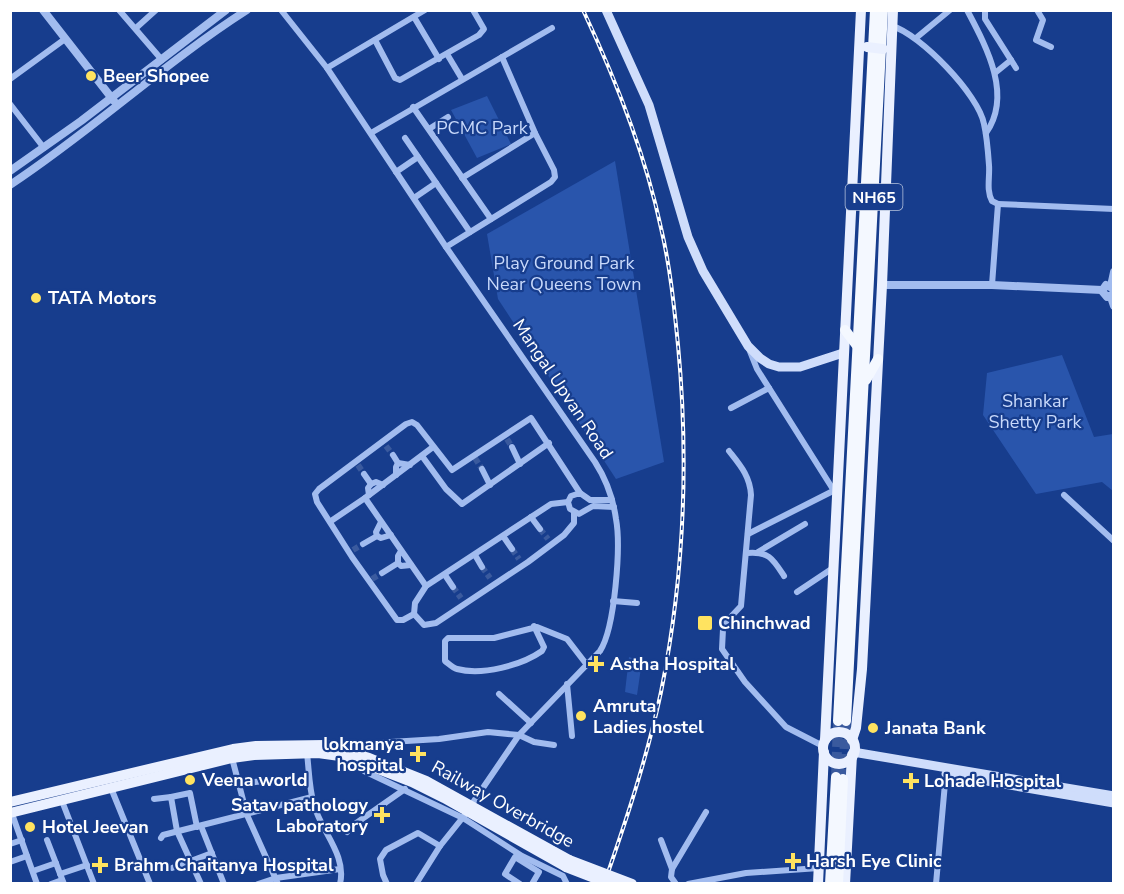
<svg xmlns="http://www.w3.org/2000/svg" width="1124" height="894" viewBox="0 0 1124 894" font-family="'Nunito Sans',sans-serif">
  <style>
    .green { fill: #2955ac }
    .lines { fill: none; stroke-linecap: round; stroke-linejoin: round }
    .minor-tunnel { stroke: #3a5a9e; stroke-width: 6; stroke-dasharray: 6 3; stroke-linecap: butt }
    .trunk-tunnel { stroke: #3a5a9e; stroke-width: 10; stroke-dasharray: 10 5; stroke-linecap: butt }
    .minor { stroke: #a2bcef; stroke-width: 6 }
    .tertiary { stroke: #a2bcef; stroke-width: 8 }
    .secondary { stroke: #cfddfb; stroke-width: 9 }
    .primary { stroke: #eaf0ff; stroke-width: 10 }
    .trunk { stroke: #f4f8ff; stroke-width: 10 }
    .rail-casing { stroke: #fff; stroke-width: 4 }
    .rail { stroke: #173d8d; stroke-width: 1.5; stroke-dasharray: 4.5; stroke-linecap: butt }
    .primary-bridge { stroke: #eaf0ff; stroke-width: 10 }
    .poi-dot { fill: #ffe360; stroke: #173d8d; stroke-width: 2 }
    .labels { text-anchor: middle; stroke-width: 4.5; stroke-linejoin: round; paint-order: stroke }
    .shield { fill: #173d8d; stroke: #b9c5dd; stroke-width: 1.5 }
    .shield-label { font-size: 16px; font-weight: bold; fill: #fff }
    .poi-label { font-size: 18px; font-weight: bold; fill: #fff; stroke: #173d8d; text-anchor: start }
    .park-label { font-size: 18px; fill: #c8d9fb; stroke: #173d8d }
    .street-label { font-size: 18px; fill: #fff; stroke: #173d8d }
  </style>
  <rect width="100%" height="100%" fill="#173d8d"/>
  <g class="green">
    <polygon points="487,96 511,144 477,158 451,110"/>
    <polygon points="615,161 664,462 616,479 498,299 487,234"/>
    <polygon points="1062,355 1094,437 1113,434 1113,491 1102,482 1036,494 983,415 987,373"/>
    <polygon points="629,657 642,661 637,695 625,692"/>
  </g>
  <g class="lines">
    <g class="minor-tunnel">
      <polyline points="507,439 512,447"/>
      <polyline points="386,446 393,455"/>
      <polyline points="475,458 482,469"/>
      <polyline points="358,465 364,474"/>
      <polyline points="540,529 548,539"/>
      <polyline points="512,549 519,559"/>
      <polyline points="353,550 363,544"/>
      <polyline points="482,567 490,578"/>
      <polyline points="372,579 382,573"/>
      <polyline points="453,587 461,598"/>
    </g>
    <g class="trunk-tunnel">
      <polyline points="836,777 838,721"/>
      <polyline points="843,779 846,721"/>
    </g>
    <g class="minor">
      <polyline points="119,10 162,60"/>
      <path d="M281,10L327,68L446,247L595,462C606,479 613,498 616,519C621,546 615,628 600,651L519,735L474,801"/>
      <path d="M967,10C986,46 1013,95 986,133"/>
      <polyline points="985,10 985,19 1016,68"/>
      <polyline points="1037,10 1043,20 1036,40 1051,47"/>
      <polyline points="414,17 439,59"/>
      <path d="M892,26C920,34 979,95 984,124C987,137 988,151 989,165C990,177 986,190 992,201L998,204L992,285"/>
      <polyline points="136,28 156,10"/>
      <polyline points="916,38 950,10"/>
      <polyline points="375,40 395,78 400,80 479,35 484,29 473,10"/>
      <polyline points="447,54 462,79"/>
      <polyline points="327,68 425,10"/>
      <polyline points="995,73 1011,60"/>
      <polyline points="10,79 65,39"/>
      <polyline points="10,104 44,148"/>
      <polyline points="413,107 491,219"/>
      <polyline points="429,129 448,117"/>
      <polyline points="371,133 552,28"/>
      <polyline points="405,138 470,232"/>
      <polyline points="396,172 418,157"/>
      <polyline points="462,178 535,133"/>
      <polyline points="414,198 436,183"/>
      <polyline points="998,204 1114,209"/>
      <polyline points="446,247 551,182 555,177 554,170 535,133 502,57"/>
      <polyline points="749,349 757,369 836,494"/>
      <polyline points="731,408 769,388"/>
      <polyline points="512,447 520,464"/>
      <path d="M729,451C740,465 750,476 751,495L741,606L726,622L723,629L722,649L745,682L786,727L823,746"/>
      <polyline points="393,455 398,463"/>
      <polyline points="422,456 446,489 462,504 549,443"/>
      <polyline points="482,469 490,485"/>
      <polyline points="364,474 371,484"/>
      <polyline points="396,475 396,467 398,463 410,465"/>
      <polyline points="369,495 368,488 371,484 376,482 383,485"/>
      <polyline points="1064,495 1114,541"/>
      <polyline points="365,498 426,586"/>
      <polyline points="612,500 590,500 580,493 571,496 568,502 570,509 579,514 593,506 614,507"/>
      <polyline points="568,502 551,504 426,586 415,603 414,614 424,625 436,623 528,562 564,535 574,523 574,513"/>
      <polyline points="531,517 540,529"/>
      <polyline points="331,521 365,498 433,447"/>
      <polyline points="381,522 376,532 377,536 381,538 391,535"/>
      <polyline points="748,534 833,491"/>
      <polyline points="503,536 512,549"/>
      <polyline points="363,544 377,536"/>
      <polyline points="401,551 398,556 398,563 401,566 411,565"/>
      <polyline points="758,552 805,524"/>
      <path d="M747,553C769,551 773,559 784,576"/>
      <polyline points="475,555 482,567"/>
      <polyline points="382,573 398,563"/>
      <polyline points="445,575 453,587"/>
      <polyline points="797,592 833,568"/>
      <polyline points="613,601 637,603"/>
      <polyline points="414,614 403,620 397,620 352,557 317,502 315,494 319,489 406,424 412,422 417,425 452,470 531,418 580,493"/>
      <path d="M534,626L544,647L542,651C522,665 482,676 457,669C453,668 449,664 445,661V641L448,638H494L537,627L567,639L587,665"/>
      <polyline points="567,684 572,736"/>
      <polyline points="499,694 531,723"/>
      <path d="M307,753C309,770 309,788 314,805C321,831 347,855 340,884"/>
      <polyline points="359,754 368,745 374,743 439,739 488,732 519,735 534,742 554,745"/>
      <polyline points="232,758 247,815 278,884"/>
      <polyline points="357,762 364,771 463,818 522,856 563,876 567,884"/>
      <polyline points="239,784 263,781"/>
      <polyline points="111,788 150,884"/>
      <polyline points="171,797 190,793 197,827"/>
      <polyline points="154,799 171,797 177,831 201,884"/>
      <polyline points="62,801 94,884"/>
      <polyline points="11,811 37,884"/>
      <polyline points="201,826 224,884"/>
      <polyline points="347,832 352,826 405,789"/>
      <polyline points="161,838 163,835 312,797"/>
      <polyline points="47,840 64,884"/>
      <polyline points="661,840 672,869"/>
      <polyline points="10,844 22,840"/>
      <polyline points="10,862 27,856"/>
      <polyline points="172,868 212,853"/>
      <polyline points="33,871 56,863"/>
      <polyline points="60,874 87,865"/>
      <polyline points="51,884 62,880"/>
      <polyline points="258,884 276,878 340,869"/>
      <polyline points="387,884 383,875 380,859 386,850 418,833 440,846"/>
      <polyline points="416,884 440,846 464,816"/>
      <polyline points="520,884 505,874 515,857 539,872 532,884"/>
      <polyline points="676,884 671,877 672,869 706,812"/>
      <polyline points="688,884 746,873 819,868"/>
      <polyline points="936,884 946,772"/>
    </g>
    <g class="tertiary">
      <polyline points="43,10 114,101"/>
      <polyline points="10,171 81,121 226,10"/>
      <path d="M10,185C92,131 164,63 247,10"/>
      <polyline points="882,285 992,285 1102,290"/>
      <polyline points="1111,286 1114,272"/>
      <polyline points="1114,289 1106,285 1102,291 1107,297 1114,294"/>
      <polyline points="1111,297 1114,306"/>
    </g>
    <g class="secondary">
      <polyline points="606,10 649,105 688,237 703,271 748,346 760,358 769,364 779,367 800,367 843,353"/>
      <polyline points="853,752 1114,796"/>
      <polyline points="946,774 1114,803"/>
    </g>
    <g class="primary">
      <circle cx="839" cy="748" r="16"/>
      <polyline points="825,740 861,10"/>
      <polyline points="852,740 856,728 862,669 882,285 893,10"/>
      <polyline points="10,802 233,749 256,746 325,745 349,750 426,781 569,860"/>
      <polyline points="10,813 232,758 254,755 318,753 347,757 412,782 444,798 566,867"/>
      <polyline points="818,884 824,752"/>
      <polyline points="845,884 852,755"/>
    </g>
    <g class="trunk">
      <polyline points="845,330 858,347"/>
      <polyline points="866,380 878,359"/>
      <polyline points="838,721 875,10"/>
      <polyline points="846,721 883,10"/>
      <polyline points="830,884 836,777"/>
      <polyline points="838,884 843,779"/>
    </g>
    <g class="rail-casing">
      <path id="rail" d="M583,10C616,80 645,153 661,228C670,266 674,305 678,345C689,461 684,578 661,692C647,758 626,821 604,884"/>
    </g>
    <use href="#rail" class="rail"/>
    <g class="primary-bridge">
      <polyline points="867,47 883,49"/>
      <polyline points="569,860 632,884"/>
      <polyline points="566,867 610,884"/>
    </g>
  </g>
  <g class="poi-dot">
    <circle cx="91" cy="76" r="6"/>
    <circle cx="36" cy="298" r="6"/>
    <rect x="697" y="615" width="16" height="16" rx="3"/>
    <path d="M593 655h6v6h6v6h-6v6h-6v-6h-6v-6h6z"/>
    <circle cx="581" cy="716" r="6"/>
    <circle cx="873" cy="728" r="6"/>
    <path d="M415 745h6v6h6v6h-6v6h-6v-6h-6v-6h6z"/>
    <circle cx="190" cy="780" r="6"/>
    <path d="M908 772h6v6h6v6h-6v6h-6v-6h-6v-6h6z"/>
    <path d="M379 806h6v6h6v6h-6v6h-6v-6h-6v-6h6z"/>
    <circle cx="30" cy="827" r="6"/>
    <path d="M790 852h6v6h6v6h-6v6h-6v-6h-6v-6h6z"/>
    <path d="M97 856h6v6h6v6h-6v6h-6v-6h-6v-6h6z"/>
  </g>
  <g class="labels">
    <rect class="shield" x="845.5" y="184" width="57" height="26" rx="4.5"/>
    <g class="shield-label">
      <text x="874" y="203">NH65</text>
    </g>
    <g class="poi-label">
      <text x="103" y="82">Beer Shopee</text>
      <text x="48" y="304">TATA Motors</text>
      <text x="718" y="629">Chinchwad</text>
      <text x="610" y="670">Astha Hospital</text>
      <text x="593" y="712">Amruta<tspan x="593" dy="21">Ladies hostel</tspan></text>
      <text x="885" y="734">Janata Bank</text>
      <text x="404" y="750" text-anchor="end">lokmanya<tspan x="404" dy="21">hospital</tspan></text>
      <text x="202" y="786">Veena world</text>
      <text x="924" y="787">Lohade Hospital</text>
      <text x="368" y="811" text-anchor="end">Satav pathology<tspan x="368" dy="21">Laboratory</tspan></text>
      <text x="42" y="833">Hotel Jeevan</text>
      <text x="806" y="867">Harsh Eye Clinic</text>
      <text x="114" y="871">Brahm Chaitanya Hospital</text>
    </g>
    <g class="park-label">
      <text x="482" y="134">PCMC Park</text>
      <text x="564" y="269">Play Ground Park<tspan x="564" dy="21">Near Queens Town</tspan></text>
      <text x="1035" y="407">Shankar<tspan x="1035" dy="21">Shetty Park</tspan></text>
    </g>
    <g class="street-label">
      <text transform="translate(563 389) rotate(56)" y="6">Mangal Upvan Road</text>
      <text transform="translate(503 804) rotate(29)" y="6">Railway Overbridge</text>
    </g>
  </g>
  <rect width="1124" height="894" fill="none" stroke="#ffffff" stroke-width="24"/>
</svg>
